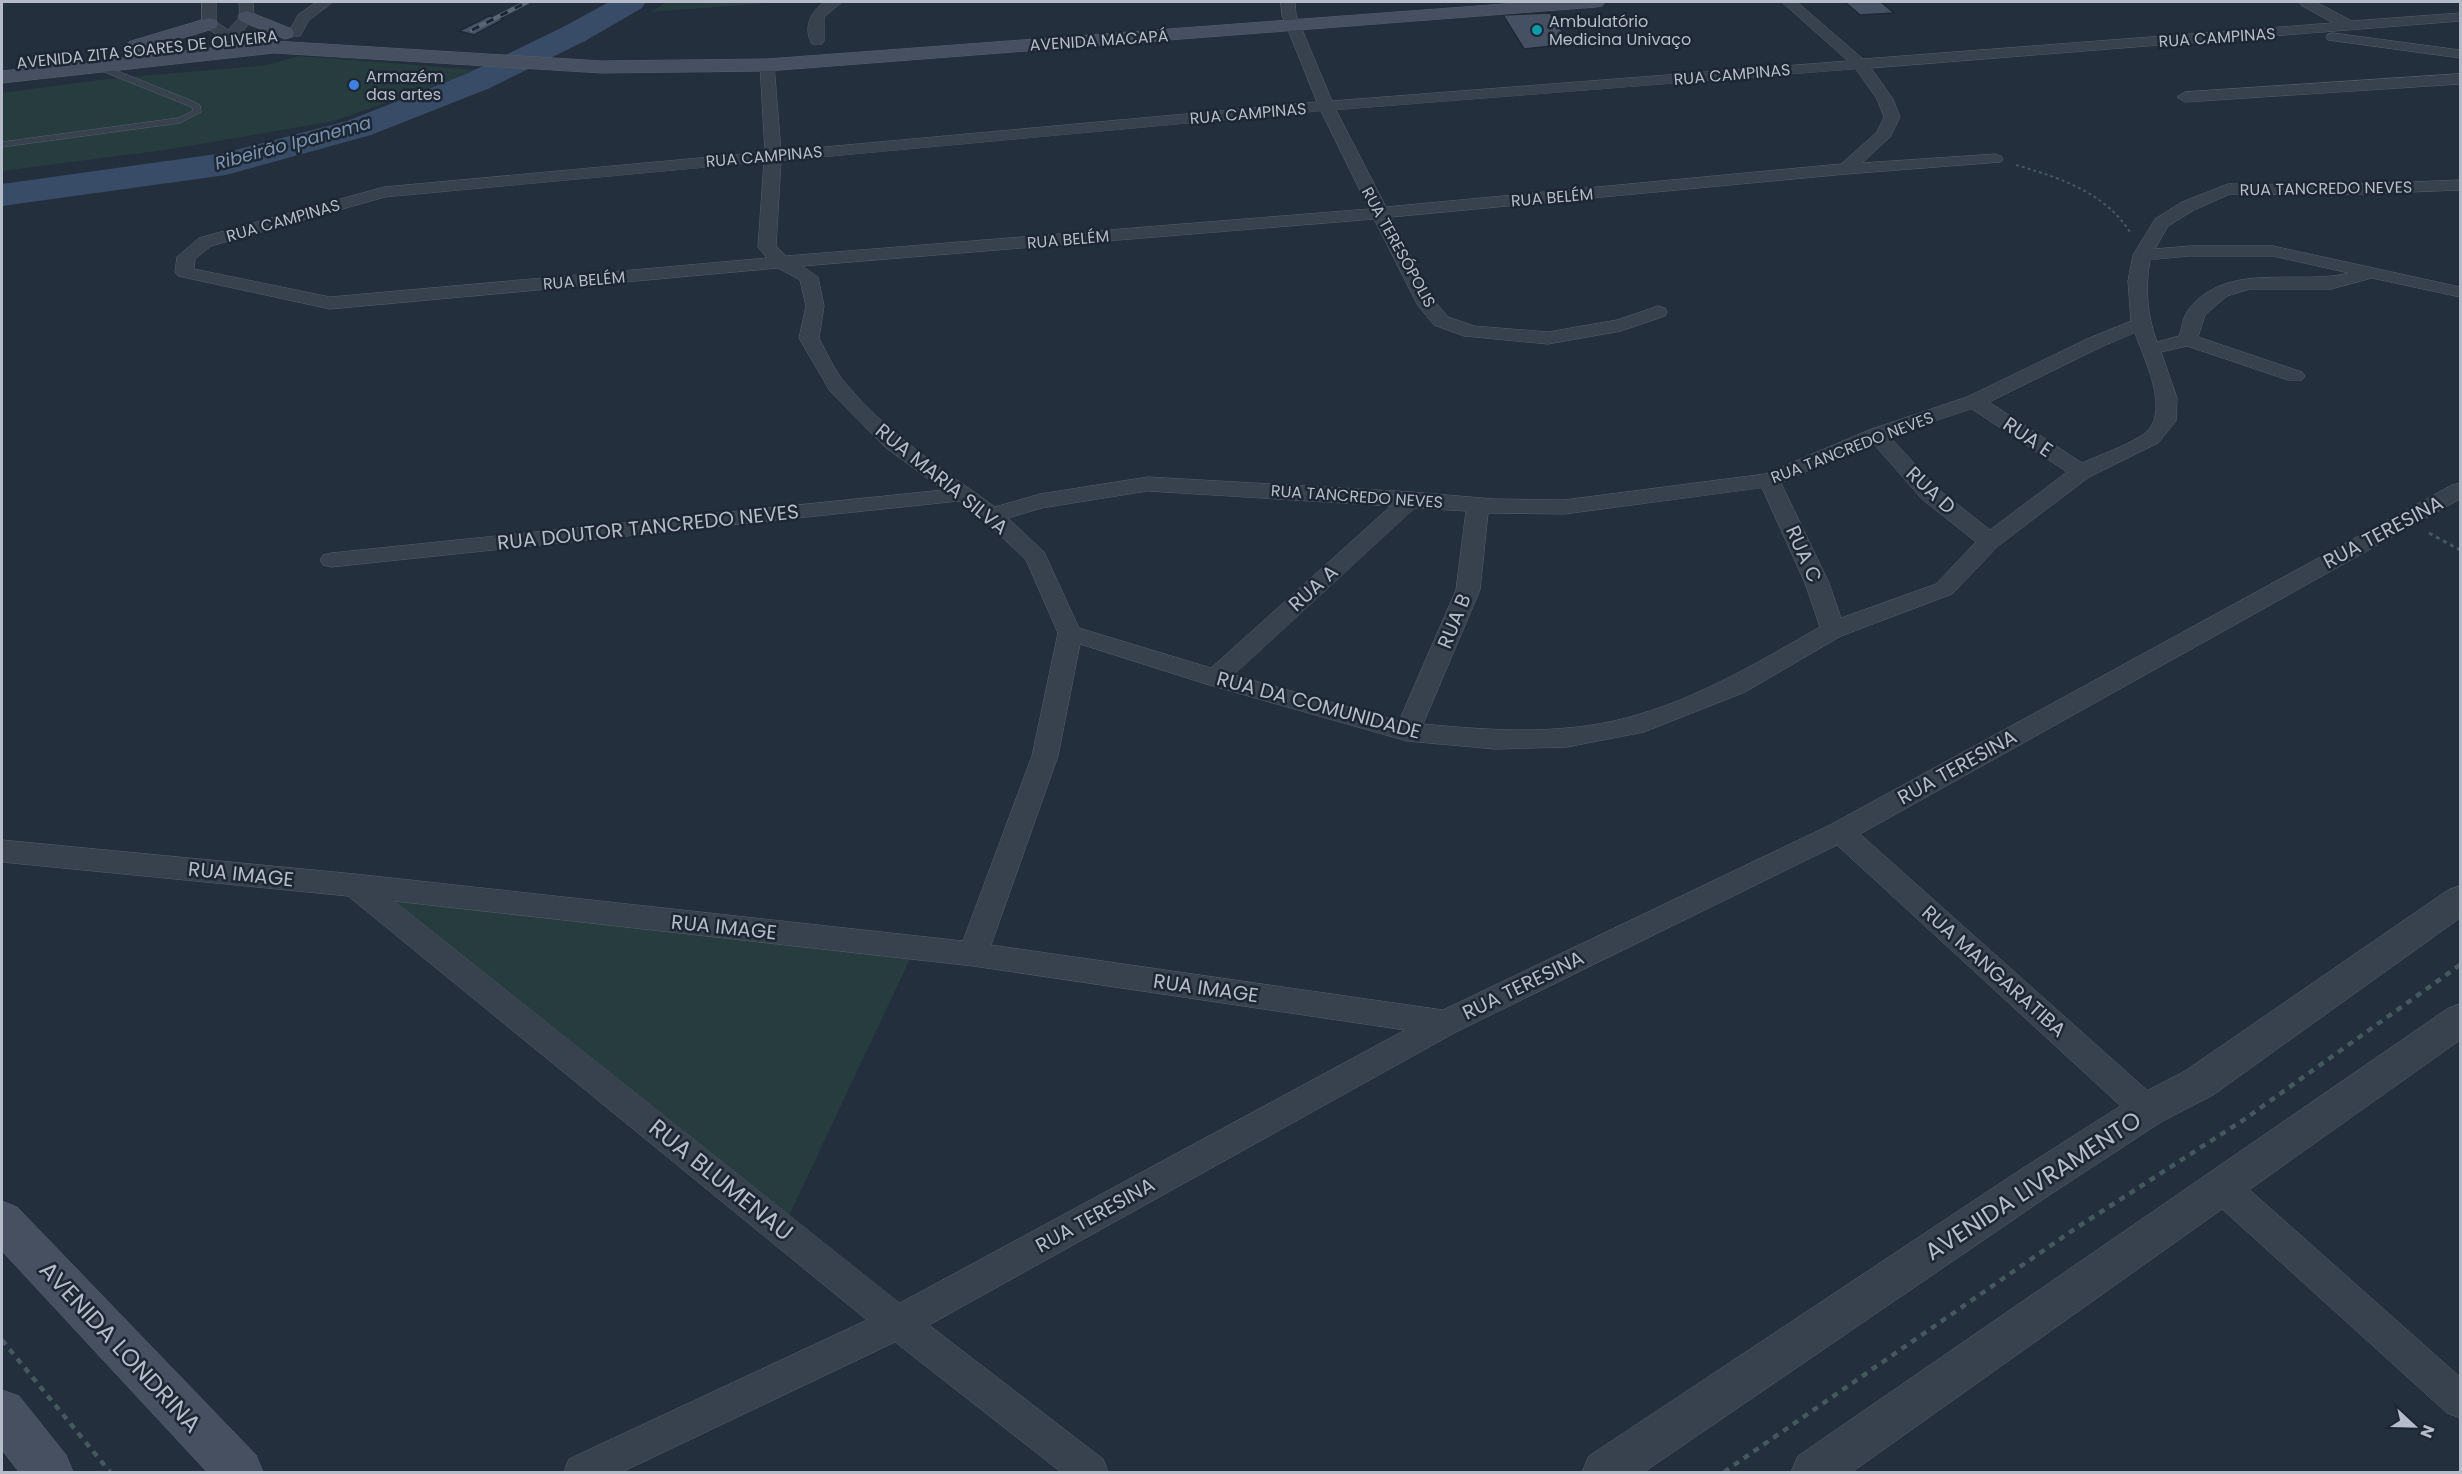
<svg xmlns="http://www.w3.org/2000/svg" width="2462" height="1474" viewBox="0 0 2462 1474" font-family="Poppins,sans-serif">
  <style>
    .green { fill: #263c3f }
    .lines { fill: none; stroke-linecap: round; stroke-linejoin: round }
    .river { fill: #394c67; fill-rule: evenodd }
    .building { fill: #455162; stroke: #1f2835; stroke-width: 1.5 }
    .service-casing { stroke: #565f6c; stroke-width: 1 }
    .minor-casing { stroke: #565f6c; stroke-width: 1 }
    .tertiary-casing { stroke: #565f6c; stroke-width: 1 }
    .secondary-casing { stroke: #565f6c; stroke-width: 1 }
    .path-far2 { stroke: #44595c; stroke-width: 2; stroke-dasharray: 3 3; stroke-linecap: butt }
    .path-far1 { stroke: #44595c; stroke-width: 3; stroke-dasharray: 4 4; stroke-linecap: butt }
    .path { stroke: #44595c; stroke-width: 4.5; stroke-dasharray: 6 6; stroke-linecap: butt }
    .service { fill: #38414e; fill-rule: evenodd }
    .minor { fill: #38414e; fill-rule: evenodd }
    .tertiary { fill: #38414e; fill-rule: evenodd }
    .secondary { fill: #465061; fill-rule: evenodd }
    .rail-casing { stroke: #5a6575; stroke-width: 4.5 }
    .rail { stroke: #1d2633; stroke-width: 3; stroke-dasharray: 8; stroke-linecap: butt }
    .culture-dot { fill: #0f9aa8; stroke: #1d2633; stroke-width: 2 }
    .shop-dot { fill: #3f7fe0; stroke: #1d2633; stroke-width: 2 }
    .labels { text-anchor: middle; stroke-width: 5; stroke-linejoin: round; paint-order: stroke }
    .far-poi-label { font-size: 16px; fill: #b4bcc9; stroke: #1d2633; text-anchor: start }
    .far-street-label { font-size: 16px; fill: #b4bcc9; stroke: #1d2633 }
    .far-water-label { font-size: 18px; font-style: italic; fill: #7c92b1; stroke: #1d2633 }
    .street-label { font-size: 20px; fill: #b4bcc9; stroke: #1d2633 }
    .near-street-label { font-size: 24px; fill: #b4bcc9; stroke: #1d2633 }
  </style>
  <rect width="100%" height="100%" fill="#242f3e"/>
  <g class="green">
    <polygon points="667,2 779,2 650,12"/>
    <polygon points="299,56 479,70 334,121 165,150 2,171 2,93 107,79 267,65"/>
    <polygon points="379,895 910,959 786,1222"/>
  </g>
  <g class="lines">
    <polygon class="river" points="609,2 646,2 642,8 585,41 490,88 371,135 226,175 2,206 2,184 224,153 347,121 466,74 563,27"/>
  </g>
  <g class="building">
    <polygon points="1845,2 1881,2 1894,13 1860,15"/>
    <polygon points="1550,13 1571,44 1524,49 1503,15"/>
    <polygon points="489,16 504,19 474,35 459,31"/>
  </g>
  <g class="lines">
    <g class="service-casing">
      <polygon id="service" points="94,64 100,64 190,100 200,105 201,112 180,123 2,147 2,142 178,118 193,111 193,108 184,104 94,68"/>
    </g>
    <g class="minor-casing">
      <g id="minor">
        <polygon points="202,2 216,2 216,22 228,30 240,17 239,2 253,2 254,17 235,41 225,41 202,24"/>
        <polygon points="317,2 333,2 309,20 300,36 290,36 288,33 298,15"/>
        <path d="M825,2H842L824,17V41L822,44H812C803,28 810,11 825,2Z"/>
        <path d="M1281,2H1295L1296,15L1332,101L1848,61L1782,2H1797L1863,59L2333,23L2301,5L2299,2H2316L2352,21L2460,13V21L1871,68L1893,99L1900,117L1890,137L1862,163L1995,154L2001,156L2003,159L2001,162L1846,174L1391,217L1432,298L1448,317L1474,326L1548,332L1617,320L1658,306L1665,308L1667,312L1665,316L1621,331L1548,344L1464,336L1434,325L1417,304L1374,219L802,266L818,277L824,306L819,338C827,353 835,372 847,385C889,435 944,470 995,507L1040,494L1148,477L1412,492L1493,499L1564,500L1765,474L1869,430L1967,397L2087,339L2131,321L2128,281L2133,255L2155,219L2182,202L2228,184L2337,185L2460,180V190L2337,195L2230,194L2194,210L2168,226L2155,249L2190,246H2273L2460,287V297L2372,278L2331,289H2250L2227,296L2205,315L2198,337L2302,372L2305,376L2302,380H2288L2187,346L2161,352L2177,398L2176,421L2158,443L2089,477L1998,546L1952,594L1841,636L1745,692L1644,732L1567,747L1495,749L1407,741L1206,684L1080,644L1058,756L991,945L1443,1010L1830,825L2452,485L2460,483V499L1860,834L2158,1100L2163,1110L2158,1120L2147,1124L2136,1120L1837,845L1456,1032L929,1325L1103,1459L1108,1472H1061L895,1342L622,1472H564L569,1459L867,1320L348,896L2,862V840L355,874L963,941L1032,756L1058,633L1026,560L984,520L959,501L331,567L323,565L320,560L323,555L331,553L943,490L885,447L830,391L799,338L806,306L800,280L778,268L330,309L178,276L175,272L177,257L199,238L384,187L765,152L760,65L767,61L774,65L781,151L1317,102L1282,15ZM1856,69L1877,99L1884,117L1877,132L1841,164L1386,207L1336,110ZM1321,111L1369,209L786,256L776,246L781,161ZM764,162L758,247L767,258L330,297L194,269L195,259L211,246L385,197ZM2190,256H2273L2349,273C2296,286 2227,260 2188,310C2183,317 2182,328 2179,336L2157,342C2147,315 2145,288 2150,260ZM2135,333C2144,360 2174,416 2141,436C2123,447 2102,454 2082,463L1989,402L2101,347ZM1972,409L2067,472L1990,530L1938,489L1889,436ZM1873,443L1922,499L1976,542L1936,584L1841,618L1829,583L1781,483ZM1762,488L1805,583L1820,627C1762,660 1704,695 1640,714C1570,736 1495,731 1423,724L1480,590L1488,513L1564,514ZM1148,491L1391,506L1211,668L1079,628L1044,552L1008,518L1042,508ZM1415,508L1466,511L1456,590L1399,721L1234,675ZM394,901L973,966L1405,1030L900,1303Z"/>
        <polygon points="2333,33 2460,50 2460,58 2328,40 2326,37 2328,34"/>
        <polygon points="2460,74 2460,84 2185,102 2177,97 2185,92"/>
        <polygon points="2222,1172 2234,1176 2460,1377 2460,1418 2447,1413 2210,1198 2206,1187 2210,1176"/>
      </g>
    </g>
    <g class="tertiary-casing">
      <g id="tertiary">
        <polygon points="2460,886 2460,918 2213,1095 2161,1122 2048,1196 1644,1472 1582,1472 1589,1456 2020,1170 2133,1098 2185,1071 2448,890"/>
        <polygon points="2460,1004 2460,1040 1852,1472 1791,1472 1798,1456 2447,1009"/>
      </g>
    </g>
    <g class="secondary-casing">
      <g id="secondary">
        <polygon points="1531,2 1605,2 1602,6 1596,7 767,71 602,73 274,53 2,83 2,71 274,41 602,61 767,59"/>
        <polygon points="247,11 292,29 294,33 292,37 285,39 240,21 238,17 240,13"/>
        <polygon points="209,18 216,20 218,24 216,28 136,52 129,50 127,46 129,42"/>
        <polygon points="2,1201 17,1207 256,1455 263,1472 207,1472 2,1251"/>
        <polygon points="2,1390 19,1396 66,1455 73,1472 19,1472 2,1450"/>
      </g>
    </g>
    <path class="path-far2" d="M2016,165C2060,178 2104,192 2130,232"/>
    <polyline class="path-far1" points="2429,533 2460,550"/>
    <g class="path">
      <polyline points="2,1340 110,1472"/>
      <polyline points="1724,1472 2076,1228 2242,1121 2460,965"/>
    </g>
    <use href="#service" class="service"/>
    <use href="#minor" class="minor"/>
    <use href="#tertiary" class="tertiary"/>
    <use href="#secondary" class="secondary"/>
    <g class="rail-casing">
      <polyline id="rail" points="472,30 527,2"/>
    </g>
    <use href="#rail" class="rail"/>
  </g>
  <circle class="culture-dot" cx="1537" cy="30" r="6"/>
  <circle class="shop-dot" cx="354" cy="85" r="6"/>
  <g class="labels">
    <g class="far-poi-label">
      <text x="1549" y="27">Ambulatório<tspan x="1549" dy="18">Medicina Univaço</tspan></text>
      <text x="366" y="82">Armazém<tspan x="366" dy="18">das artes</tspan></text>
    </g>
    <g class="far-street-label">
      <text transform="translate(2217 37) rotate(-4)" y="6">RUA CAMPINAS</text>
      <text transform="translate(1099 40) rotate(-4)" y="6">AVENIDA MACAPÁ</text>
      <text transform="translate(147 49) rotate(-6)" y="6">AVENIDA ZITA SOARES DE OLIVEIRA</text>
      <text transform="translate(1732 74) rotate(-5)" y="6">RUA CAMPINAS</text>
      <text transform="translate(1248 113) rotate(-5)" y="6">RUA CAMPINAS</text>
      <text transform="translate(764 156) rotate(-5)" y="6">RUA CAMPINAS</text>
      <text transform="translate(2326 188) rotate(-1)" y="6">RUA TANCREDO NEVES</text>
      <text transform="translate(1552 197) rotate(-5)" y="6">RUA BELÉM</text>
      <text transform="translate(283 220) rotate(-16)" y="6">RUA CAMPINAS</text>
      <text transform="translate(1068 239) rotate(-5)" y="6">RUA BELÉM</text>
      <text transform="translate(1399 247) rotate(61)" y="6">RUA TERESÓPOLIS</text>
      <text transform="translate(584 280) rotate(-5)" y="6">RUA BELÉM</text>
      <text transform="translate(1852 447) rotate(-21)" y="6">RUA TANCREDO NEVES</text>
      <text transform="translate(1357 496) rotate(4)" y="6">RUA TANCREDO NEVES</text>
    </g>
    <g class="far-water-label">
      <text transform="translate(293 143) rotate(-15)" y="6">Ribeirão Ipanema</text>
    </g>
    <g class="street-label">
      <text transform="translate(2028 437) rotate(34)" y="7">RUA E</text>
      <text transform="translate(942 479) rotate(39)" y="7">RUA MARIA SILVA</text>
      <text transform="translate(1931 490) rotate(43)" y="7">RUA D</text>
      <text transform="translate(648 527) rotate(-6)" y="7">RUA DOUTOR TANCREDO NEVES</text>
      <text transform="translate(2383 532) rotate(-28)" y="7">RUA TERESINA</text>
      <text transform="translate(1804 554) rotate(66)" y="7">RUA C</text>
      <text transform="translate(1313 588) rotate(-42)" y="7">RUA A</text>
      <text transform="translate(1454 621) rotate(-68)" y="7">RUA B</text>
      <text transform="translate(1319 705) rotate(15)" y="7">RUA DA COMUNIDADE</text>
      <text transform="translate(1957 767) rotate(-29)" y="7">RUA TERESINA</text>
      <text transform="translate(241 874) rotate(6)" y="7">RUA IMAGE</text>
      <text transform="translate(724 927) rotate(6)" y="7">RUA IMAGE</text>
      <text transform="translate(1994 971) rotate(42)" y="7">RUA MANGARATIBA</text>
      <text transform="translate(1523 985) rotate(-26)" y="7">RUA TERESINA</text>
      <text transform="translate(1206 988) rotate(8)" y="7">RUA IMAGE</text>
      <text transform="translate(1095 1215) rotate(-29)" y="7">RUA TERESINA</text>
    </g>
    <g class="near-street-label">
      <text transform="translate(721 1180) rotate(39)" y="8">RUA BLUMENAU</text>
      <text transform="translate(2033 1186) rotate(-33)" y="8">AVENIDA LIVRAMENTO</text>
      <text transform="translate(120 1347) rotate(47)" y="8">AVENIDA LONDRINA</text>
    </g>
  </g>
  <rect width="2462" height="1474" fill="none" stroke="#b4bcc9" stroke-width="6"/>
  <g transform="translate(2414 1426) rotate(112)" stroke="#1d2633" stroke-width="4.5" paint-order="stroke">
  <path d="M0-4.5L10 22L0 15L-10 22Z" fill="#b4bcc9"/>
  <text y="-9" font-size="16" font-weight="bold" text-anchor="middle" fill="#b4bcc9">N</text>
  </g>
</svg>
